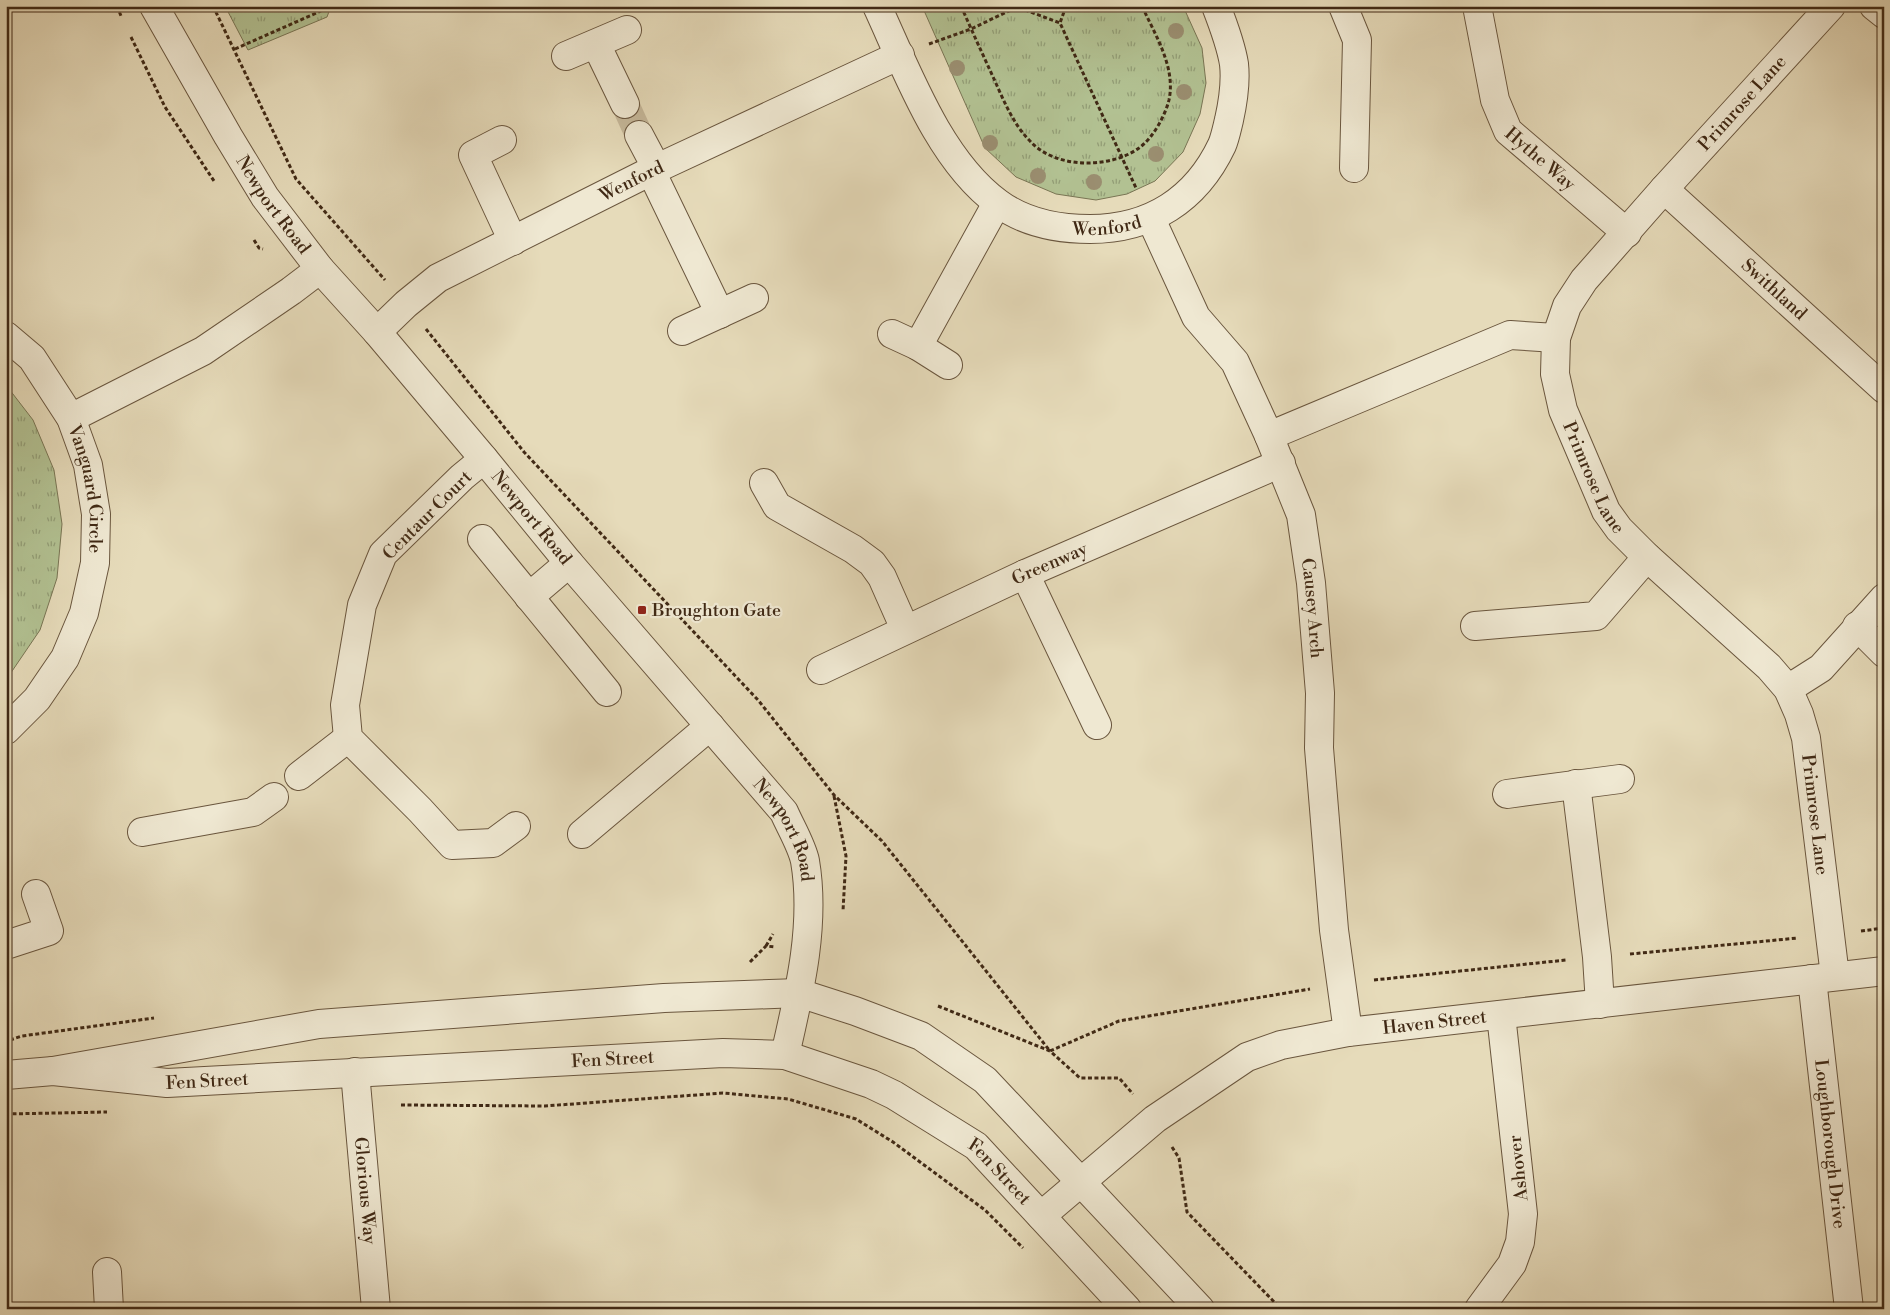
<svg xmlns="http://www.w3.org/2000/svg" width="1890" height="1315" viewBox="0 0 1890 1315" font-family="'Libre Bodoni',serif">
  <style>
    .park { fill: url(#park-tufts); stroke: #797554 }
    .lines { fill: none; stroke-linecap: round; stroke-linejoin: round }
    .minor-tunnel { stroke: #c5b799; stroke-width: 28; stroke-dasharray: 28 14; stroke-linecap: butt }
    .minor-casing { stroke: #6a563e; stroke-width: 30 }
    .path { stroke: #402915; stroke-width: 3; stroke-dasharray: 4 2.5; stroke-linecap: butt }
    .minor { stroke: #efe8d2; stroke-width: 28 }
    .tree { fill: #9a8e70 }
    .poi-dot { fill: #8f2418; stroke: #efe8d2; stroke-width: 2 }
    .labels { text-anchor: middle; stroke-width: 4.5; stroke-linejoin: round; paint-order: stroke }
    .street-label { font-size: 18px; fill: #402915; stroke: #efe8d2 }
    .poi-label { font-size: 18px; fill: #402915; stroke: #efe8d2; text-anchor: start }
  </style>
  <defs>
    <pattern id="park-tufts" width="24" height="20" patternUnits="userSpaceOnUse" patternTransform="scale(1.25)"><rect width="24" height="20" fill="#b2c192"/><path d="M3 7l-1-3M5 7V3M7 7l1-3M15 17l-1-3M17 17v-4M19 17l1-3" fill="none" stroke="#929d76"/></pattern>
  </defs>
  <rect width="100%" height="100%" fill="#e6dbba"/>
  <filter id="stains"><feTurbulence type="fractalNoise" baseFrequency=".004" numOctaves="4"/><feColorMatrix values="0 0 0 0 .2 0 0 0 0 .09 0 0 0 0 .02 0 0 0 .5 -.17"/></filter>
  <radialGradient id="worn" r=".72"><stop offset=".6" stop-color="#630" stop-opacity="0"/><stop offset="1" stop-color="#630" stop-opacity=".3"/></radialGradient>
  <g class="park">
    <polygon points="225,6 331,6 327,17 248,50"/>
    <polygon points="922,6 1183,6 1202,48 1206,83 1200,114 1183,152 1155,181 1127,194 1096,200 1056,194 1016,177 985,148"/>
    <polygon points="6,385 33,420 54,470 62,524 57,578 40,630 6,680"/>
  </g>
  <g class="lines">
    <polyline class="minor-tunnel" points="625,104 639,135"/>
    <g class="minor-casing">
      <g id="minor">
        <path id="s1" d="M154,6L228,136L265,197L320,269L377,332L484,459L569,563L784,812C790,826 802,846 805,861C816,925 799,994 785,1055"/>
        <path id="s2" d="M877,6C907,71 939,160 998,203C1025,223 1057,229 1090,229C1150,229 1196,200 1222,145C1225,138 1227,128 1229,120C1233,102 1236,82 1234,64C1231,45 1223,24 1216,6"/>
        <polyline points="1343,6 1357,40 1354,168"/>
        <path id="s3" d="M1477,6L1495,100L1508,131L1627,233"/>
        <path id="s4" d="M1831,6L1664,189L1584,280L1567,306L1556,338L1555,374L1563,410L1606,511L1619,529L1647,557L1769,667L1788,689L1799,714L1806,738L1835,976"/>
        <polyline points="1874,6 1884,14"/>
        <polyline points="596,44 625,104"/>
        <polyline points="566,56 627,30"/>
        <polyline points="639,135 657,169"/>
        <polyline points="502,140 473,155 513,241"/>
        <polyline points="651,171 720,314"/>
        <path id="s5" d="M1664,189L1884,389"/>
        <path id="s6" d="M1151,219L1196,317L1235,362L1269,436L1301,515L1311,583L1320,693L1319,748L1334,930L1348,1032"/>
        <polyline points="682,331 754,298"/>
        <path id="s7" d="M377,332L406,304L438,278L651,171L900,55"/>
        <polyline points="892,334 918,346 948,365"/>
        <path id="s8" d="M6,336L32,358L71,418L88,465L96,514L95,563L84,613L65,658L37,699L6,730"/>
        <polyline points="918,346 997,203"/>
        <polyline points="71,418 203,351 291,291 320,269"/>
        <polyline points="1269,436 1510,335 1556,338"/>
        <polyline points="484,459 462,477 383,554 362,605 345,705 348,738 420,810 452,845 493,843 516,826"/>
        <polyline points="764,483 777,506 853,549 872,563 882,577 905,629"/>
        <polyline points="482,539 607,692"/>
        <polyline points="1025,574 1097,725"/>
        <polyline points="529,597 569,563"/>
        <polyline points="1475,626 1596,616 1647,557"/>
        <polyline points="1857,626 1884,653"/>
        <path id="s9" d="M821,670L1025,574L1281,463"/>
        <polyline points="1788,689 1821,668 1884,598"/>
        <polyline points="299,776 348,738"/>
        <polyline points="1576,784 1597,957 1600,1004"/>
        <polyline points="1507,794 1620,779"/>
        <polyline points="142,832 253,812 274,797"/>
        <polyline points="582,834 710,726"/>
        <polyline points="6,945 49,931 36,894"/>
        <path id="s10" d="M1812,979L1849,1309"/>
        <polyline points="53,1071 319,1024 664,998 799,993 855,1011 921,1036 985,1080 1200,1309"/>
        <path id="s11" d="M355,1072L376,1309"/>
        <path id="s12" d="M6,1075L53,1071L167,1083L723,1053L785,1055L871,1084L894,1095L976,1146L1127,1309"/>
        <path id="s13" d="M1041,1216L1155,1119L1247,1057L1281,1045L1348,1032L1884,971"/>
        <polyline points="107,1272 109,1309"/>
        <polyline points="1479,1309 1512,1264 1520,1242 1523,1214 1501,1015"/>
      </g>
    </g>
    <g class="path">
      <polyline points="117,6 121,16"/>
      <polyline points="213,6 296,179 385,280"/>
      <path d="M961,6C972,31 983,55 994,79C1004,101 1013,124 1030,141C1055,169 1110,169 1139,148C1153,138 1165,116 1169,100C1176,67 1155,35 1142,6"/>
      <polyline points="1066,6 1060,23 1136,188"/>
      <polyline points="131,37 165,107 214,181"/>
      <polyline points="929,44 971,29 1017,7 1060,23"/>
      <polyline points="235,49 332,6"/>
      <polyline points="254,240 259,248 263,249"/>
      <polyline points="426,329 524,452 758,700 834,795 882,841 1050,1051 1119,1021 1310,989"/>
      <polyline points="834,796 846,856 843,911"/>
      <polyline points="1861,931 1884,928"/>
      <polyline points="766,946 773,934"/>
      <polyline points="1630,954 1798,938"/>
      <polyline points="750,962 766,946 775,947"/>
      <polyline points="1374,980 1566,960"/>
      <polyline points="938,1006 1050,1051 1080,1078 1119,1078 1133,1094"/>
      <polyline points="10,1040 22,1036 154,1018"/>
      <polyline points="401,1105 545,1106 723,1093 788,1099 856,1119 893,1142 985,1210 1023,1248"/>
      <polyline points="6,1114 107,1112"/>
      <polyline points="1172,1147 1179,1158 1187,1212 1281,1309"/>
    </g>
    <use href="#minor" class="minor"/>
  </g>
  <g class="tree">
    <circle cx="1176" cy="31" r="8"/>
    <circle cx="957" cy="68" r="8"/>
    <circle cx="1184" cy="92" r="8"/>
    <circle cx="990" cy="143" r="8"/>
    <circle cx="1156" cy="154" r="8"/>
    <circle cx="1038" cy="176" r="8"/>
    <circle cx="1094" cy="182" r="8"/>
  </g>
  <rect class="poi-dot" x="637" y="605" width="10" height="10" rx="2.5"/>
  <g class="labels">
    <g class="street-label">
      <text transform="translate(1742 103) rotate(-48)" y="6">Primrose Lane</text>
      <text dy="6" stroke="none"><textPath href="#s3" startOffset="172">Hythe Way</textPath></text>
      <text dy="6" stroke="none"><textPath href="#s7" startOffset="298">Wenford</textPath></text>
      <text dy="6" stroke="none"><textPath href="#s1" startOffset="232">Newport Road</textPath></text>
      <text dy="6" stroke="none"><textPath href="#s2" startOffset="348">Wenford</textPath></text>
      <text dy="6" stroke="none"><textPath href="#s5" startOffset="149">Swithland</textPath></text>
      <text dy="6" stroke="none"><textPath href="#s4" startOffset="581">Primrose Lane</textPath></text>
      <text dy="6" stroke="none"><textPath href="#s8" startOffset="179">Vanguard Circle</textPath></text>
      <text transform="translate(427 515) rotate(-45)" y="6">Centaur Court</text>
      <text dy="6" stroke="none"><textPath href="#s1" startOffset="638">Newport Road</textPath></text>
      <text dy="6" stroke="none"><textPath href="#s9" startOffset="252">Greenway</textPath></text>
      <text dy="6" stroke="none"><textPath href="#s6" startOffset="428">Causey Arch</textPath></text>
      <text dy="6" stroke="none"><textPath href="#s4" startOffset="1001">Primrose Lane</textPath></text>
      <text dy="6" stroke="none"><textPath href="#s1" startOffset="1042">Newport Road</textPath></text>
      <text dy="6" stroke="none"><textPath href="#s13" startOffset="452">Haven Street</textPath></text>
      <text dy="6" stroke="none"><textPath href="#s12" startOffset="608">Fen Street</textPath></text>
      <text dy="6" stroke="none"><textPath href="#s12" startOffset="202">Fen Street</textPath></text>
      <text dy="6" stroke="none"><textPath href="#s10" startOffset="166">Loughborough Drive</textPath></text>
      <text transform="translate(1518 1168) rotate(-96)" y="6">Ashover</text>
      <text dy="6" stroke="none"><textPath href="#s12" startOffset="1028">Fen Street</textPath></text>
      <text dy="6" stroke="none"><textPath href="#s11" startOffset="119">Glorious Way</textPath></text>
    </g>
    <g class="poi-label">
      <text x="652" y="616">Broughton Gate</text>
    </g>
  </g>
  <rect width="1890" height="1315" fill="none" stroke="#e6dbba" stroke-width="25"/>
  <rect x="8" y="8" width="1875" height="1300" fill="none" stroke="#402915" stroke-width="2.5"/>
  <rect x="12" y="12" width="1865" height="1290" fill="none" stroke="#402915"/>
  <rect width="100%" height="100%" filter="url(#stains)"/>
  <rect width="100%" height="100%" fill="url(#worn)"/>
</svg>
